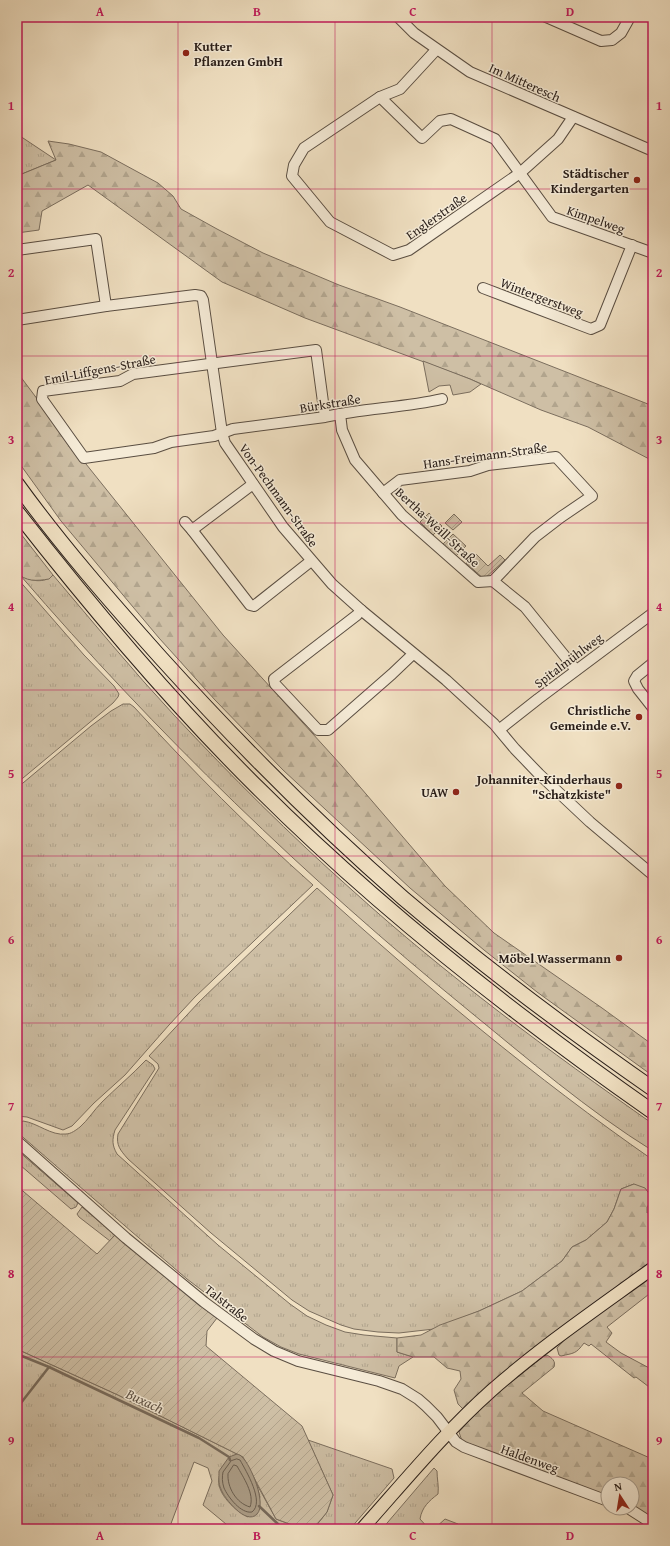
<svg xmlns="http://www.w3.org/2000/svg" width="670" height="1546" viewBox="0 0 670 1546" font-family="'Gentium Book Plus',serif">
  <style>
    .grass { fill: url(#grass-tufts); stroke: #7b6e5e }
    .forest { fill: url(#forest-firs); stroke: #7b6e5e }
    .park { fill: #cebfa5; stroke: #7b6e5e }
    .garden { fill: url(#garden-furrows); stroke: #7b6e5e }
    .water { fill: #ac9e88; stroke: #776a5b }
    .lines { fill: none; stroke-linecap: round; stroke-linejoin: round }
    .shore { stroke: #6a5e50; stroke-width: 1 }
    .stream { stroke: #776a5b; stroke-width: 2.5 }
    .minor-casing { stroke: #5a4e42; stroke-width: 12 }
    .major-casing { stroke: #281d18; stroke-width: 14 }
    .highway-casing { stroke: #281d18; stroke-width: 16 }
    .minor { stroke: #f5ebd7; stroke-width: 10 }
    .major { stroke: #f0e0c2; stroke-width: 12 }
    .highway { stroke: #f0e0c2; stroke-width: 14 }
    .grid { fill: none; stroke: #c2185b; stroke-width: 1; stroke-opacity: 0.55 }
    .poi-dot { fill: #8f2418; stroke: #f5ebd7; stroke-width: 1.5 }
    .labels { text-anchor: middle; stroke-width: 3; stroke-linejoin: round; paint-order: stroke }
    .poi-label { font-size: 13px; font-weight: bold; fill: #281d18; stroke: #f5ebd7; text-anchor: end }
    .street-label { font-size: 13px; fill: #281d18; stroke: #f5ebd7 }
    .water-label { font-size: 14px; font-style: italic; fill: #5d5145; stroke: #f5ebd7 }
    .neatline { fill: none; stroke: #c2185b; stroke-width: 1.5 }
    .grid-label { font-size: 13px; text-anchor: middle; font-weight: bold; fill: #c2185b }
  </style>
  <defs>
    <pattern id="grass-tufts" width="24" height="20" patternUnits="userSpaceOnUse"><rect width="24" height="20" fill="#cebfa5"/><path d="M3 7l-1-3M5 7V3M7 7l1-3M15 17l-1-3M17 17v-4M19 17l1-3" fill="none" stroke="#b1a48d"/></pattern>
    <pattern id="forest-firs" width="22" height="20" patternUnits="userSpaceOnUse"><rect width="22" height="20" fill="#cebfa5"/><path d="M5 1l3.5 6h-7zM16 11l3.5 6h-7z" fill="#b1a48d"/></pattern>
    <pattern id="garden-furrows" width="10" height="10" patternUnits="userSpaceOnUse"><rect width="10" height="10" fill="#cebfa5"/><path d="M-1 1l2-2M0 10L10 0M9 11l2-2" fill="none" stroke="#b1a48d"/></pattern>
  </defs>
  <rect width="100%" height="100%" fill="#f0e0c2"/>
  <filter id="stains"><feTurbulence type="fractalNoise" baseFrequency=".005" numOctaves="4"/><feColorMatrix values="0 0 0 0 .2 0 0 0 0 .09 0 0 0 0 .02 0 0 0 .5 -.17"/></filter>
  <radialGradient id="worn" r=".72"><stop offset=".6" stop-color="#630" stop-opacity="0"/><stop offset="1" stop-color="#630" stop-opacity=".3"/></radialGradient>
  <g class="grass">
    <polygon points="17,134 56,160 17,176"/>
    <path d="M20,575C30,581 44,584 53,575C93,622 132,670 174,715C231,776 290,835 352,890C447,976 549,1051 653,1124V1151C587,1110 528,1059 468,1010C306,878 156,733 20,575Z"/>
    <polygon points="17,578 84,655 114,686 119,694 118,697 113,703 17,783"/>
    <path d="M123,704H130L134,707C191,769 250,829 313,885L195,997L169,1025L125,1075L94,1103L72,1126L63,1130L27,1117L17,1116V788L91,726L111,711Z"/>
    <path d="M317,888C424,985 535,1078 653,1160L652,1212L647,1214V1207L634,1184L621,1189L614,1209L607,1222L586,1240L572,1247L562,1261L522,1291L479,1311L434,1329L399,1333L378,1332L354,1329L341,1325L309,1311L292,1300L211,1233L128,1159C120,1150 116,1145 118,1134L159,1068L158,1064L149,1056L199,1002Z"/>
    <path d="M146,1060L153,1065L155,1069L115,1130C112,1140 112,1145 117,1154L218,1245L290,1304L307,1316L326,1325L345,1332L364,1335L397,1338V1352L413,1357L399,1366L395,1378L299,1354L281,1347L263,1337L187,1279L132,1232L17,1132V1125L23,1121C38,1123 51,1136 66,1134C71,1134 76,1130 80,1127C88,1120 94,1110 102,1102C116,1088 132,1075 146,1060Z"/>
    <polygon points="17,1150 78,1203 76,1207 71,1209 20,1165 17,1165"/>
    <polygon points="82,1207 115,1235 110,1241 79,1217 77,1214"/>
    <path d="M17,1349L118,1395L237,1454C230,1457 228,1460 224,1467C223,1470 219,1475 219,1478C216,1494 236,1511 248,1517L260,1497L256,1483L276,1519L295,1526L315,1527L327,1512L333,1495L308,1440L392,1469L394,1478L350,1529H232L203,1505L212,1481L208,1468L194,1462L169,1529H17Z"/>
    <path d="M434,1468L437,1471C437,1479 439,1486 438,1494C429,1501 422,1507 420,1519L429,1529H382Z"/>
    <polygon points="445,1519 458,1524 463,1529 434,1529"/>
  </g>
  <g class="forest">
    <polygon points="48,141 69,144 101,152 158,183 173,196 181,209 217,229 263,253 339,285 400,307 653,406 653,461 588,427 541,410 470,379 305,318 222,282 88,185 42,211 39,230 17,233 17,176 56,160"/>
    <polygon points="17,372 86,464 223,635 342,766 445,886 494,933 602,1008 653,1045 653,1076 537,992 484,950 410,888 283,770 215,700 159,638 61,521 17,460"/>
    <path d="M17,529L53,575L49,579C37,581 25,582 17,572Z"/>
    <path d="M634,1184L645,1188L653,1199L647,1207V1213L653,1210V1261C588,1308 521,1353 463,1409L458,1404L454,1390L461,1379L460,1371L447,1368L434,1357H413L397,1352V1338L421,1335L440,1325L479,1311L522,1291L562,1261L572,1247L586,1240L607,1222L614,1209L621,1189Z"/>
    <path d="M653,1274V1291L607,1327L612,1333L606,1342L621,1353L653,1370V1390L636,1377L634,1378L591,1344L589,1346L584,1343C576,1354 574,1353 561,1356L559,1355L557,1348L566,1338Z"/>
    <path d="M547,1355C552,1358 556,1361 554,1367L522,1393L543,1411L650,1458L653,1452V1520L632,1506V1484H608V1497L462,1441L459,1432C483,1403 514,1379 544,1356Z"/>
  </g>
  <polygon class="park" points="423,361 470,379 481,384 470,392 453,395 450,385 439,386 429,392"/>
  <g class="garden">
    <polygon points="429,513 442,526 433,535 420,522"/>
    <polygon points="454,514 462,522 453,530 445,523"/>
    <polygon points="453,534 466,546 456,556 443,544"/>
    <polygon points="476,554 488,566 500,555 505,560 484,579 466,563"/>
    <polygon points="17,1186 97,1254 115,1235 217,1318 207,1331 206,1346 302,1426 333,1495 327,1512 315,1527 295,1526 276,1519 243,1457 118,1395 17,1349"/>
  </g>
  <path class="water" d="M237,1454C239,1455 241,1455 242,1457C251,1465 267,1504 257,1514C246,1526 224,1498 221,1489C218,1483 219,1477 219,1471L229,1457Z"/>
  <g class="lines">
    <g class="shore">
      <path d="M237,1459L240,1460C246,1471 265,1502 252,1512C241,1514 228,1497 224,1488C222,1482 222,1477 223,1472L231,1461Z"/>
      <path d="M234,1465L237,1466C243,1477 255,1494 250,1507C236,1503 227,1487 228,1474Z"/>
    </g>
    <g class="stream">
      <polyline points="17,1354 49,1367 199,1438 229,1457 230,1460"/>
      <polyline points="17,1408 49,1367"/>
      <polyline points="259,1506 279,1525 292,1529"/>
    </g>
    <g class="minor-casing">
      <g id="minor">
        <polyline points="398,17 414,33 470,72 653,151"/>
        <polyline points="546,17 601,41 612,40 621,33 630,17"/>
        <polyline points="436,50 400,89 380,97 304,148 294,165 292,176 330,222 393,255 409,250 520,173 558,139 573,117"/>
        <polyline points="380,97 422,138 440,121 451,119 495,139 552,217 653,253"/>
        <polyline points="17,250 96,239 106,306"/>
        <polyline points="483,288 591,329 600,325 632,245"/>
        <polyline points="17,320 106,306 195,295 201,296 203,300 222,433 225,443 283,527 332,584 361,610 446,680 494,724 515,749 539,774 590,822 653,875"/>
        <polyline points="340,414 342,430 355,460 402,515 478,582 493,581 525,607 576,670"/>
        <path d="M325,417L316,350L133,374L120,381L43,391L42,399L84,458L154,448L171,442L214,436L233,429L325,417C363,408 403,408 442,399"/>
        <polyline points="383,493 400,480 470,471 488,465 556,457 592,496 561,517 535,537 493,581"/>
        <polyline points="185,522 192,530 253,484"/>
        <polyline points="192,530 250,605 254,606 311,561"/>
        <polyline points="361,610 357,615 274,679 275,684 318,730 328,730 392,674 413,654"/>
        <polyline points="653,663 637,676 634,681 638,689 653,708"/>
        <polyline points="500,729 538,699 653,613"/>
        <polyline points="17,1141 126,1238 204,1302 254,1339 274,1351 298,1361 379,1381 402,1389 418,1399 426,1406 437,1417 456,1442 464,1447 608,1501"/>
        <polyline points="628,1508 653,1524"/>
      </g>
    </g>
    <g class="major-casing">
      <path id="major" d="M362,1529C404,1482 444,1433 491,1391C542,1346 598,1308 653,1268"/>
    </g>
    <g class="highway-casing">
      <g id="highway">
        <path d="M17,484C61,545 111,602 161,658C237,742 317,823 403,898C483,966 567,1029 653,1089"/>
        <path d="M17,512C92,608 171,702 258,788C379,909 513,1014 653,1112"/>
      </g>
    </g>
    <use href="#minor" class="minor"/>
    <use href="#major" class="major"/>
    <use href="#highway" class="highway"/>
  </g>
  <path class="grid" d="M178,17V1529M335,17V1529M492,17V1529M17,189H653M17,356H653M17,523H653M17,690H653M17,856H653M17,1023H653M17,1190H653M17,1357H653"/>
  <g class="poi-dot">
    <circle cx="186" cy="53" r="4"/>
    <circle cx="637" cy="180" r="4"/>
    <circle cx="639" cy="717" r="4"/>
    <circle cx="619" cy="786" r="4"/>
    <circle cx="456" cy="792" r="4"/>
    <circle cx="619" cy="958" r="4"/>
  </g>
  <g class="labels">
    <g class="poi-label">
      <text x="194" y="51" text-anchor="start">Kutter<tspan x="194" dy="15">Pflanzen GmbH</tspan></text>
      <text x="629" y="178">Städtischer<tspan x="629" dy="15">Kindergarten</tspan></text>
      <text x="631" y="715">Christliche<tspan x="631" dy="15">Gemeinde e.V.</tspan></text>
      <text x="611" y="784">Johanniter-Kinderhaus<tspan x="611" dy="15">"Schatzkiste"</tspan></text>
      <text x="448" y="797">UAW</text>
      <text x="611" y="963">Möbel Wassermann</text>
    </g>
    <g class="street-label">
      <text transform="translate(525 82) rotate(24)" y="5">Im Mitteresch</text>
      <text transform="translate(436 216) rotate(-35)" y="5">Englerstraße</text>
      <text transform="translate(596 219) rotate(19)" y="5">Kimpelweg</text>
      <text transform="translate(542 297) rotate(21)" y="5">Wintergerstweg</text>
      <text transform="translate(100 369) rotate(-11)" y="5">Emil-Liffgens-Straße</text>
      <text transform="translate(330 403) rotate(-9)" y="5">Bürkstraße</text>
      <text transform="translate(485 455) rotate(-8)" y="5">Hans-Freimann-Straße</text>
      <text transform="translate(279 495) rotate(54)" y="5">Von-Pechmann-Straße</text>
      <text transform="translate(438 527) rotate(43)" y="5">Bertha-Weill-Straße</text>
      <text transform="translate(568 660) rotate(-37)" y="5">Spitalmühlweg</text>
      <text transform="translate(227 1303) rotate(38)" y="5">Talstraße</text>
      <text transform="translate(530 1458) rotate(20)" y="5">Haldenweg</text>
    </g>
    <g class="water-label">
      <text transform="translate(145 1401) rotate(25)" y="5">Buxach</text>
    </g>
  </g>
  <rect width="670" height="1546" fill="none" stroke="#f0e0c2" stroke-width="44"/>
  <g transform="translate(620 1496) rotate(348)"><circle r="19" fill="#f5ebd7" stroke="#a3998b"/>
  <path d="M0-3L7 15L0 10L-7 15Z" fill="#8f2418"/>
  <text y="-6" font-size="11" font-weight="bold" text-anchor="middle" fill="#281d18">N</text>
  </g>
  <rect x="22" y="22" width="626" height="1502" class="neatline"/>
  <g class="grid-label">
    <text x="100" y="16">A</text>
    <text x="257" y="16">B</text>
    <text x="413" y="16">C</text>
    <text x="570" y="16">D</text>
    <text x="11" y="110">1</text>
    <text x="659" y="110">1</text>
    <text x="11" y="277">2</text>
    <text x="659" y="277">2</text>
    <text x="11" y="444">3</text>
    <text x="659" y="444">3</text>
    <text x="11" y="611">4</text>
    <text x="659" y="611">4</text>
    <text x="11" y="778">5</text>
    <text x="659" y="778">5</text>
    <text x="11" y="944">6</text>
    <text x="659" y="944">6</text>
    <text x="11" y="1111">7</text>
    <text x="659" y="1111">7</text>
    <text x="11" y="1278">8</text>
    <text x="659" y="1278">8</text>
    <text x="11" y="1445">9</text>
    <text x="659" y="1445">9</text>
    <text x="100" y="1540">A</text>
    <text x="257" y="1540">B</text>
    <text x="413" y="1540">C</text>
    <text x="570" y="1540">D</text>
  </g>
  <rect width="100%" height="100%" filter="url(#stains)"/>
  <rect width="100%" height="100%" fill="url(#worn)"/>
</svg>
